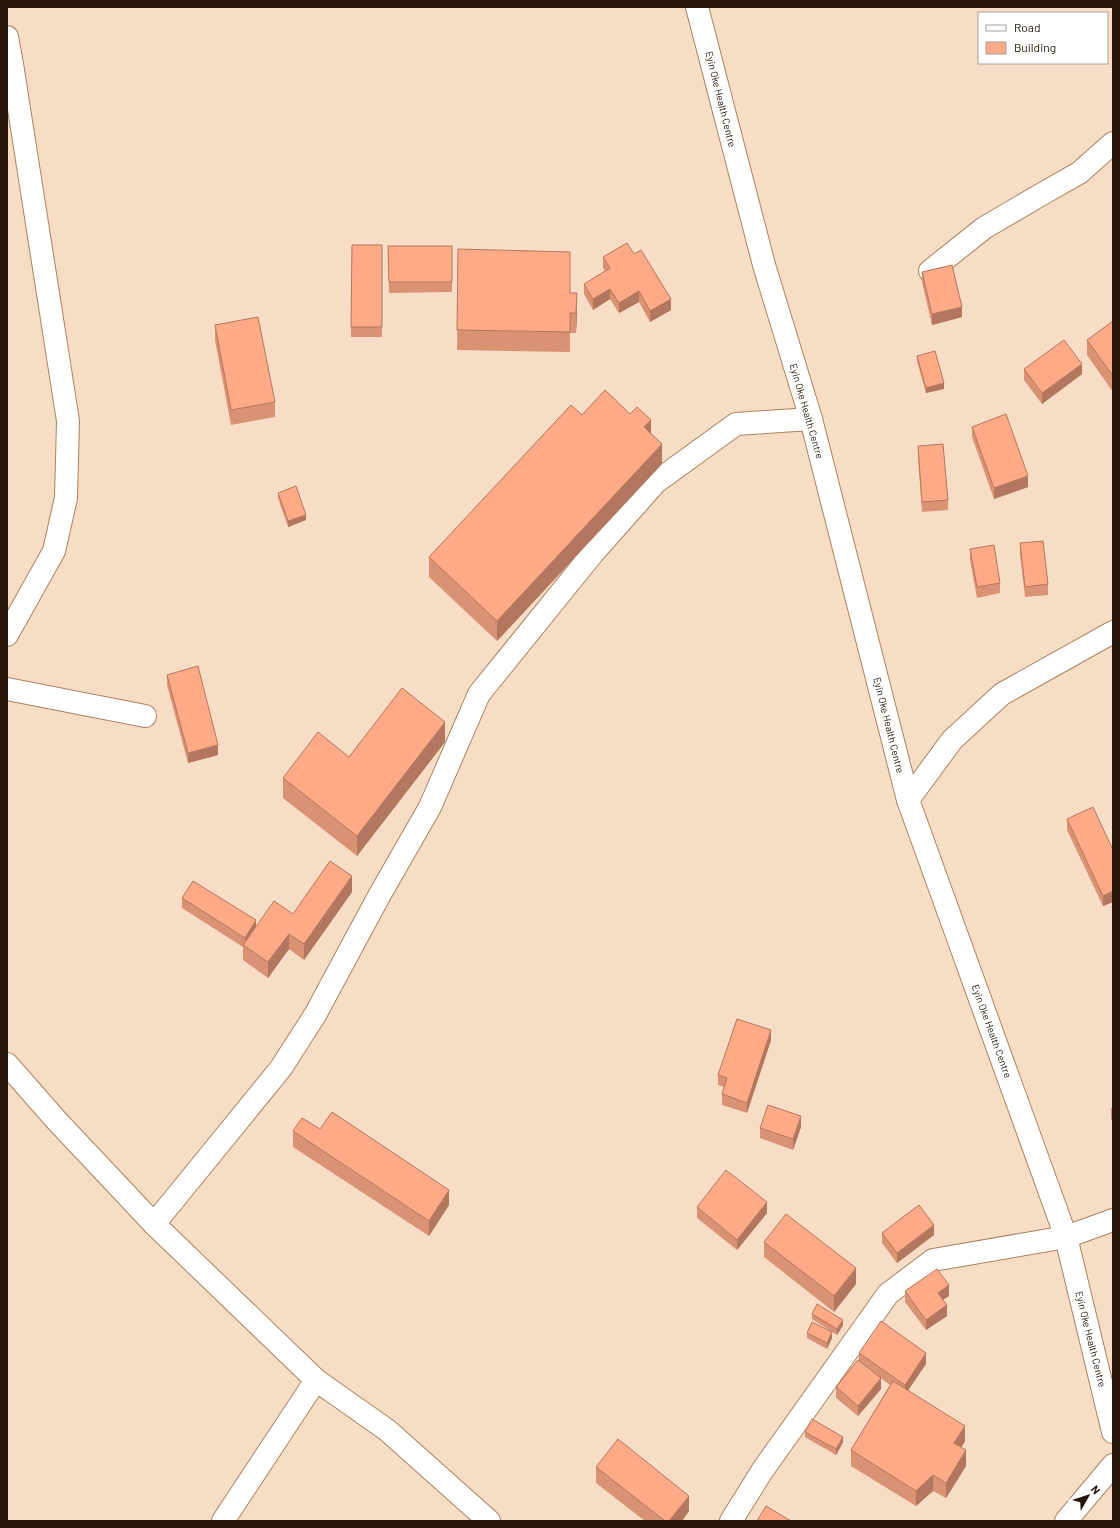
<svg xmlns="http://www.w3.org/2000/svg" width="1120" height="1528" viewBox="0 0 1120 1528" font-family="Barlow,sans-serif">
  <style>
    .lines { fill: none; stroke-linecap: round; stroke-linejoin: round }
    .minor-casing { stroke: #ab825d; stroke-width: 24 }
    .primary-casing { stroke: #ab825d; stroke-width: 24 }
    .minor { stroke: #fff; stroke-width: 22 }
    .primary { stroke: #fff; stroke-width: 22 }
    .wall { fill: #da9274 }
    .shaded-wall { fill: #b2775e }
    .building { fill: #feaa87; stroke: #b2775e }
    .labels { text-anchor: middle; stroke-width: 3.5; stroke-linejoin: round; paint-order: stroke }
    .street-label { font-size: 10px; fill: #241506; stroke: #fff }
  </style>
  <rect width="100%" height="100%" fill="#f8ddc6"/>
  <g class="lines">
    <g class="minor-casing">
      <g id="minor">
        <polyline points="7,37 12,64 68,421 66,498 54,551 7,635"/>
        <polyline points="930,271 984,228 1042,194 1079,173 1113,143"/>
        <polyline points="7,689 145,716"/>
        <polyline points="908,800 952,740 1002,694 1113,632"/>
        <polyline points="7,1064 57,1121 154,1224 316,1380 387,1430 489,1521"/>
        <polyline points="154,1224 281,1068 315,1015 379,896 430,807 479,694 593,553 656,482 736,424 811,419"/>
        <polyline points="223,1521 316,1380"/>
        <polyline points="731,1521 762,1471 888,1294 933,1260 1066,1237 1113,1220"/>
        <polyline points="1066,1521 1113,1465"/>
      </g>
    </g>
    <g class="primary-casing">
      <polyline id="primary" points="697,7 764,265 811,419 908,800 1066,1237 1113,1432"/>
    </g>
    <use href="#minor" class="minor"/>
    <use href="#primary" class="primary"/>
  </g>
  <g class="wall">
    <polygon points="352,245 382,245 382,337 351,337"/>
    <polygon points="388,246 452,246 452,292 389,293"/>
    <polygon points="458,249 577,313 576,333 570,333 570,352 457,350"/>
    <polygon points="634,254 671,310 650,322 639,302 619,313 610,299 593,310 584,294 584,284 605,271 603,268 603,257"/>
    <polygon points="922,272 962,317 932,325 922,282"/>
    <polygon points="1113,321 1113,392 1087,355 1087,340"/>
    <polygon points="215,325 275,402 275,417 231,425 215,340"/>
    <polygon points="917,356 944,389 926,393 917,361"/>
    <polygon points="1024,369 1082,374 1042,404 1024,380"/>
    <polygon points="582,415 651,433 662,464 497,641 429,577 429,557"/>
    <polygon points="972,427 1028,487 994,499 972,437"/>
    <polygon points="918,446 948,500 948,510 922,512 918,457"/>
    <polygon points="278,493 306,520 288,527 278,498"/>
    <polygon points="1020,543 1048,584 1048,595 1025,597 1020,554"/>
    <polygon points="970,549 1000,583 1000,593 977,598 970,560"/>
    <polygon points="167,675 218,755 188,763 167,685"/>
    <polygon points="445,742 357,856 283,798 283,778 349,757"/>
    <polygon points="1067,819 1113,850 1113,902 1103,906 1067,830"/>
    <polygon points="352,892 304,960 289,949 268,978 243,960 243,947 182,908 182,898 256,928"/>
    <polygon points="771,1040 747,1113 722,1105 722,1094 724,1087 718,1085 718,1075"/>
    <polygon points="1113,1107 1113,1121 1111,1119 1111,1108"/>
    <polygon points="801,1127 793,1150 760,1138 760,1128"/>
    <polygon points="320,1129 449,1205 429,1236 293,1147 293,1131"/>
    <polygon points="697,1207 767,1213 737,1250 697,1218"/>
    <polygon points="882,1233 934,1235 897,1263 882,1243"/>
    <polygon points="764,1242 856,1284 834,1312 764,1257"/>
    <polygon points="905,1291 949,1296 943,1300 947,1316 926,1330 905,1302"/>
    <polygon points="812,1314 843,1325 837,1335 812,1319"/>
    <polygon points="807,1333 832,1338 827,1349 807,1338"/>
    <polygon points="859,1353 926,1364 908,1390 965,1441 961,1448 966,1466 946,1498 933,1491 916,1506 851,1466 851,1450 890,1385 881,1378 881,1389 858,1416 836,1398 836,1387 859,1361"/>
    <polygon points="805,1432 843,1442 836,1455 805,1437"/>
    <polygon points="596,1467 689,1511 682,1521 645,1521 596,1483"/>
  </g>
  <g class="shaded-wall">
    <polygon points="610,289 610,299 593,310 593,299"/>
    <polygon points="639,291 639,302 619,313 619,303"/>
    <polygon points="577,293 577,313 576,333 576,313"/>
    <polygon points="671,299 671,310 650,322 650,311"/>
    <polygon points="962,307 962,317 932,325 932,314"/>
    <polygon points="1082,364 1082,374 1042,404 1042,393"/>
    <polygon points="944,383 944,389 926,393 926,388"/>
    <polygon points="651,420 651,440 644,427"/>
    <polygon points="662,444 662,464 497,641 497,621"/>
    <polygon points="1028,476 1028,487 994,499 994,488"/>
    <polygon points="306,515 306,520 288,527 288,521"/>
    <polygon points="445,722 445,742 357,856 357,836"/>
    <polygon points="218,745 218,755 188,763 188,753"/>
    <polygon points="352,876 352,892 304,960 304,944"/>
    <polygon points="1113,891 1113,902 1103,906 1103,896"/>
    <polygon points="256,920 256,931 245,946 245,938"/>
    <polygon points="289,934 289,949 268,978 268,962"/>
    <polygon points="771,1030 771,1040 747,1113 747,1103"/>
    <polygon points="801,1116 801,1127 793,1150 793,1139"/>
    <polygon points="449,1190 449,1205 429,1236 429,1221"/>
    <polygon points="767,1202 767,1213 737,1250 737,1240"/>
    <polygon points="934,1225 934,1235 897,1263 897,1253"/>
    <polygon points="856,1268 856,1284 834,1312 834,1296"/>
    <polygon points="949,1285 949,1296 938,1303 938,1293"/>
    <polygon points="947,1305 947,1316 926,1330 926,1320"/>
    <polygon points="843,1320 843,1325 837,1335 837,1329"/>
    <polygon points="832,1332 832,1338 827,1349 827,1343"/>
    <polygon points="926,1353 926,1364 905,1395 905,1385"/>
    <polygon points="881,1378 881,1389 858,1416 858,1406"/>
    <polygon points="965,1426 965,1441 954,1459 954,1443"/>
    <polygon points="843,1437 843,1442 836,1455 836,1449"/>
    <polygon points="966,1450 966,1466 946,1498 946,1483"/>
    <polygon points="933,1475 933,1491 916,1506 916,1491"/>
    <polygon points="689,1496 689,1511 682,1521 669,1521"/>
  </g>
  <g class="building">
    <polygon points="627,243 634,254 641,250 671,299 650,311 639,291 619,303 610,289 593,299 584,284 610,268 603,257"/>
    <polygon points="352,245 382,245 382,327 351,327"/>
    <polygon points="388,246 452,246 452,282 389,282"/>
    <polygon points="458,249 570,252 570,293 577,293 576,313 570,313 570,332 457,330"/>
    <polygon points="952,265 962,307 932,314 922,272"/>
    <polygon points="258,317 275,402 231,410 215,325"/>
    <polygon points="1113,321 1113,376 1087,340"/>
    <polygon points="1064,340 1082,364 1042,393 1024,369"/>
    <polygon points="935,351 944,383 926,388 917,356"/>
    <polygon points="605,390 630,414 637,407 651,420 644,427 662,444 497,621 429,557 571,405 582,415"/>
    <polygon points="1006,414 1028,476 994,488 972,427"/>
    <polygon points="943,444 948,500 922,502 918,446"/>
    <polygon points="296,486 306,515 288,521 278,493"/>
    <polygon points="1043,541 1048,584 1025,587 1020,543"/>
    <polygon points="994,545 1000,583 977,587 970,549"/>
    <polygon points="198,666 218,745 188,753 167,675"/>
    <polygon points="402,688 445,722 357,836 283,778 318,732 349,757"/>
    <polygon points="1093,807 1113,850 1113,891 1103,896 1067,819"/>
    <polygon points="330,861 352,876 304,944 289,934 268,962 243,945 274,901 293,914"/>
    <polygon points="193,881 256,920 245,938 182,898"/>
    <polygon points="737,1019 771,1030 747,1103 722,1094 727,1078 718,1075"/>
    <polygon points="768,1105 801,1116 793,1139 760,1128"/>
    <polygon points="332,1112 449,1190 429,1221 293,1131 302,1118 320,1129"/>
    <polygon points="726,1170 767,1202 737,1240 697,1207"/>
    <polygon points="919,1205 934,1225 897,1253 882,1233"/>
    <polygon points="786,1214 856,1268 834,1296 764,1242"/>
    <polygon points="937,1269 949,1285 938,1293 947,1305 926,1320 905,1291"/>
    <polygon points="817,1304 843,1320 837,1329 812,1314"/>
    <polygon points="881,1321 926,1353 905,1385 859,1353"/>
    <polygon points="812,1322 832,1332 827,1343 807,1333"/>
    <polygon points="858,1360 881,1378 858,1406 836,1387"/>
    <polygon points="893,1381 965,1426 954,1443 966,1450 946,1483 933,1475 916,1491 851,1450"/>
    <polygon points="812,1419 843,1437 836,1449 805,1432"/>
    <polygon points="618,1439 689,1496 669,1521 665,1521 596,1467"/>
    <polygon points="766,1506 791,1521 757,1521"/>
  </g>
  <g class="labels">
    <g class="street-label">
      <text transform="translate(721 99) rotate(76)" y="4">Eyin Oke Health Centre</text>
      <text transform="translate(807 411) rotate(74)" y="4">Eyin Oke Health Centre</text>
      <text transform="translate(889 725) rotate(76)" y="4">Eyin Oke Health Centre</text>
      <text transform="translate(992 1031) rotate(70)" y="4">Eyin Oke Health Centre</text>
      <text transform="translate(1091 1339) rotate(76)" y="4">Eyin Oke Health Centre</text>
    </g>
  </g>
  <rect width="1120" height="1528" fill="none" stroke="#241506" stroke-width="16"/>
  <rect x="978" y="12" width="130" height="52" fill="#ffffff" stroke="#a7a19b"/>
  <rect x="986" y="25" width="20" height="6" fill="#ffffff" stroke="#a7a19b"/>
  <text x="1014" y="32" font-size="12" fill="#241506">Road</text>
  <rect x="986" y="42" width="20" height="12" fill="#feaa87" stroke="#a7a19b"/>
  <text x="1014" y="52" font-size="12" fill="#241506">Building</text>
  <g transform="translate(1088 1496) rotate(51)" stroke="#ffffff" stroke-width="3" paint-order="stroke">
  <path d="M0-3L7 15L0 10L-7 15Z" fill="#241506"/>
  <text y="-6" font-size="11" font-weight="bold" text-anchor="middle" fill="#241506">N</text>
  </g>
</svg>
